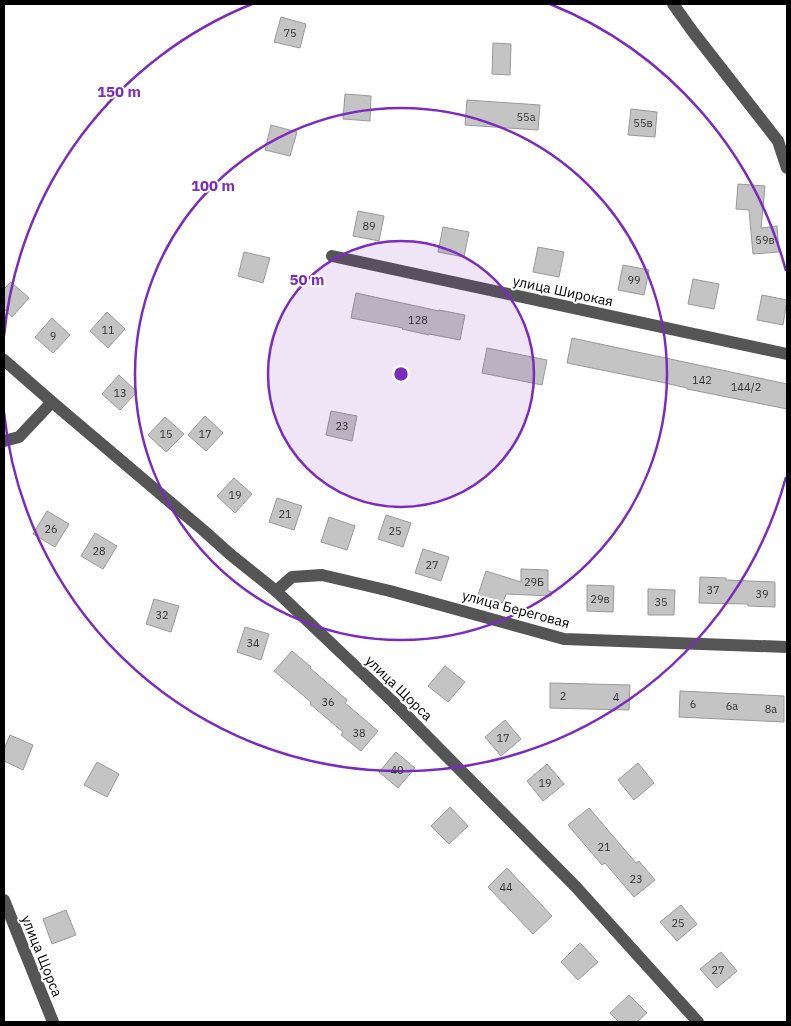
<svg xmlns="http://www.w3.org/2000/svg" width="791" height="1026" viewBox="0 0 791 1026" font-family="'IBM Plex Sans',sans-serif">
  <style>
    .building { fill: #c4c4c4; stroke: #999 }
    .lines { fill: none; stroke-linecap: round; stroke-linejoin: round }
    .minor { stroke: #555; stroke-width: 12 }
    .ring { fill: none; stroke: #7b2cbf; stroke-width: 2.5 }
    .labels { text-anchor: middle; stroke-width: 4; stroke-linejoin: round; paint-order: stroke }
    .number-label { font-size: 11px; fill: #313131 }
    .street-label { font-size: 14px; fill: #000; stroke: #fff }
    .centre { fill: #7b2cbf; stroke: #fff; stroke-width: 2.5 }
    .ring-label { font-size: 15px; text-anchor: middle; font-weight: bold; fill: #7b2cbf; stroke: #fff; stroke-width: 4; stroke-linejoin: round; paint-order: stroke }
  </style>
  <rect width="100%" height="100%" fill="#fff"/>
  <g class="building">
    <polygon points="281,17 306,24 300,48 274,42"/>
    <polygon points="493,43 511,44 510,75 492,74"/>
    <polygon points="345,94 371,96 370,121 343,119"/>
    <polygon points="467,100 540,105 538,130 465,125"/>
    <polygon points="631,109 657,112 655,137 628,135"/>
    <polygon points="271,125 297,132 290,156 265,150"/>
    <polygon points="738,184 765,186 761,228 777,226 779,252 753,254 749,210 736,209"/>
    <polygon points="358,211 384,216 379,241 353,236"/>
    <polygon points="443,227 469,232 464,257 438,252"/>
    <polygon points="538,247 564,252 559,277 533,272"/>
    <polygon points="244,252 270,258 263,283 238,276"/>
    <polygon points="623,265 649,270 644,295 618,290"/>
    <polygon points="693,279 719,284 714,309 688,304"/>
    <polygon points="11,282 29,298 12,317 4,309 4,289"/>
    <polygon points="356,293 439,311 439,310 465,315 460,340 429,334 429,335 402,329 403,328 351,318"/>
    <polygon points="762,295 787,300 783,325 757,320"/>
    <polygon points="107,312 125,329 108,348 90,331"/>
    <polygon points="52,318 70,335 53,353 35,337"/>
    <polygon points="572,338 787,384 787,409 687,389 687,388 656,381 567,363"/>
    <polygon points="487,348 547,360 542,385 482,373"/>
    <polygon points="119,375 137,392 120,410 102,394"/>
    <polygon points="331,411 357,416 352,441 326,435"/>
    <polygon points="205,416 223,433 206,451 188,435"/>
    <polygon points="165,417 184,434 166,452 148,435"/>
    <polygon points="234,478 252,494 235,513 217,496"/>
    <polygon points="277,498 302,506 294,530 269,522"/>
    <polygon points="47,511 69,524 55,547 33,534"/>
    <polygon points="386,515 411,523 403,547 378,539"/>
    <polygon points="329,517 355,526 347,550 321,542"/>
    <polygon points="95,533 117,546 103,569 81,556"/>
    <polygon points="423,549 449,557 441,581 415,573"/>
    <polygon points="521,569 548,570 548,591 552,592 551,596 506,594 503,603 478,595 486,571 521,582"/>
    <polygon points="700,577 726,578 726,580 775,582 775,607 748,606 748,604 699,603"/>
    <polygon points="587,585 614,586 613,612 587,611"/>
    <polygon points="648,589 675,590 674,615 648,615"/>
    <polygon points="154,599 179,606 171,632 146,624"/>
    <polygon points="245,627 269,634 261,660 237,652"/>
    <polygon points="292,651 311,667 310,668 347,700 345,703 378,731 361,751 341,735 343,732 310,704 311,702 274,671"/>
    <polygon points="445,666 465,682 448,702 428,686"/>
    <polygon points="550,683 630,685 629,710 550,708"/>
    <polygon points="680,691 784,696 784,722 679,717"/>
    <polygon points="505,720 521,739 501,756 485,737"/>
    <polygon points="10,735 33,745 23,770 4,761 4,749"/>
    <polygon points="396,752 415,768 398,788 379,772"/>
    <polygon points="97,762 119,774 107,797 84,785"/>
    <polygon points="638,763 654,783 634,800 618,780"/>
    <polygon points="547,764 564,784 543,801 527,781"/>
    <polygon points="450,807 468,826 449,844 431,826"/>
    <polygon points="589,808 636,863 639,861 655,880 634,897 605,863 602,865 568,825"/>
    <polygon points="507,868 552,916 533,934 488,887"/>
    <polygon points="681,905 697,924 677,941 660,922"/>
    <polygon points="66,910 76,935 52,944 43,919"/>
    <polygon points="580,943 598,962 578,980 561,962"/>
    <polygon points="721,952 737,971 717,988 700,969"/>
    <polygon points="629,995 647,1013 637,1022 619,1022 610,1013"/>
  </g>
  <g class="lines">
    <g class="minor">
      <polyline points="673,4 693,32 778,141 787,168"/>
      <polyline points="332,256 787,354"/>
      <polyline points="4,360 52,402 203,530 231,555 276,591 393,702 576,887 698,1022"/>
      <polyline points="4,441 19,437 52,402"/>
      <polyline points="276,591 292,577 322,575 390,591 564,639 787,647"/>
      <polyline points="4,900 53,1022"/>
    </g>
  </g>
  <circle cx="401" cy="374" r="133" fill="#7b2cbf" fill-opacity=".12"/>
  <g class="ring">
    <circle cx="401" cy="374" r="133"/>
    <circle cx="401" cy="374" r="266"/>
    <path d="M786 477A399 399 0 0 1 4 412M4 336A399 399 0 0 1 252 4M550 4A399 399 0 0 1 786 271"/>
  </g>
  <g class="labels">
    <g class="number-label">
      <text x="290" y="37">75</text>
      <text x="526" y="121">55а</text>
      <text x="643" y="127">55в</text>
      <text x="369" y="230">89</text>
      <text x="765" y="244">59в</text>
      <text x="634" y="284">99</text>
      <text x="418" y="324">128</text>
      <text x="108" y="334">11</text>
      <text x="53" y="340">9</text>
      <text x="702" y="384">142</text>
      <text x="746" y="391">144/2</text>
      <text x="120" y="397">13</text>
      <text x="342" y="430">23</text>
      <text x="166" y="438">15</text>
      <text x="205" y="438">17</text>
      <text x="235" y="499">19</text>
      <text x="285" y="518">21</text>
      <text x="51" y="533">26</text>
      <text x="395" y="535">25</text>
      <text x="99" y="555">28</text>
      <text x="432" y="569">27</text>
      <text x="534" y="586">29Б</text>
      <text x="713" y="594">37</text>
      <text x="762" y="598">39</text>
      <text x="600" y="603">29в</text>
      <text x="661" y="606">35</text>
      <text x="162" y="619">32</text>
      <text x="253" y="647">34</text>
      <text x="563" y="700">2</text>
      <text x="616" y="701">4</text>
      <text x="328" y="706">36</text>
      <text x="693" y="708">6</text>
      <text x="732" y="710">6а</text>
      <text x="771" y="713">8а</text>
      <text x="359" y="737">38</text>
      <text x="503" y="742">17</text>
      <text x="397" y="774">40</text>
      <text x="545" y="787">19</text>
      <text x="604" y="851">21</text>
      <text x="636" y="883">23</text>
      <text x="506" y="891">44</text>
      <text x="678" y="927">25</text>
      <text x="718" y="974">27</text>
    </g>
    <g class="street-label">
      <text transform="translate(563 291) rotate(12)" y="5">улица Широкая</text>
      <text transform="translate(516 609) rotate(15)" y="5">улица Береговая</text>
      <text transform="translate(399 688) rotate(44)" y="5">улица Щорса</text>
      <text transform="translate(42 956) rotate(68)" y="5">улица Щорса</text>
    </g>
  </g>
  <circle cx="401" cy="374" r="8" class="centre"/>
  <g class="ring-label">
    <text x="119" y="97">150 m</text>
    <text x="213" y="191">100 m</text>
    <text x="307" y="285">50 m</text>
  </g>
  <rect width="791" height="1026" fill="none" stroke="#000000" stroke-width="10"/>
</svg>
